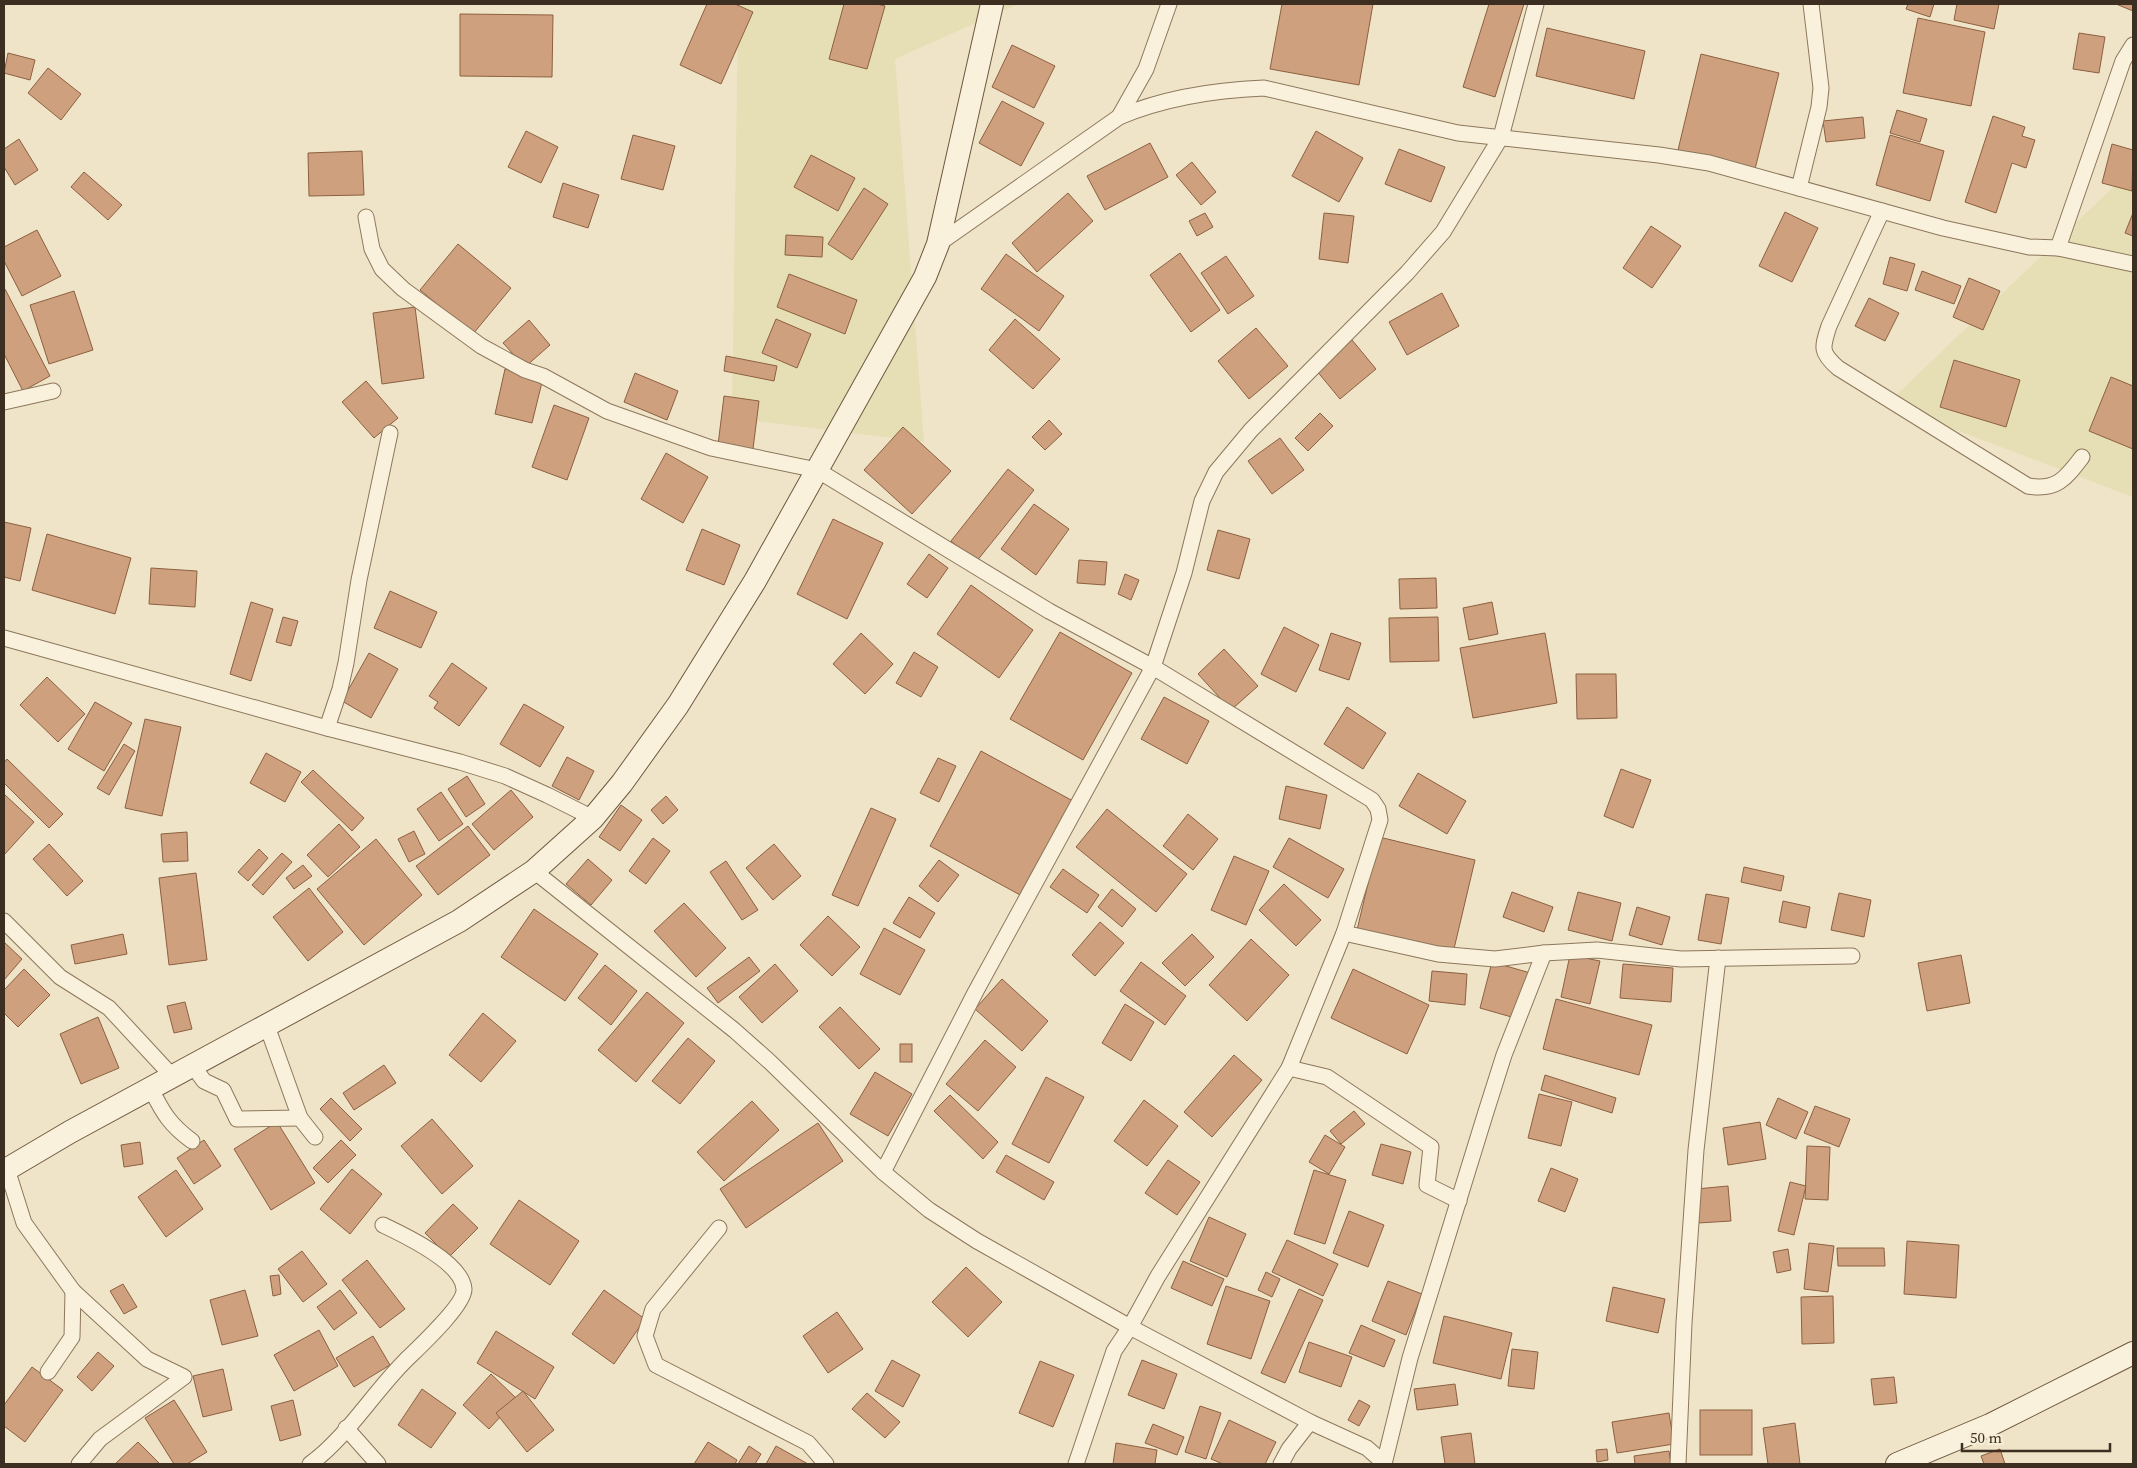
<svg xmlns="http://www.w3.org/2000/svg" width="2137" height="1468" viewBox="0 0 2137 1468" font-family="'Source Serif 4',serif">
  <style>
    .farmland { fill: #e6deb5 }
    .building { fill: #cea07d; stroke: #8c6041 }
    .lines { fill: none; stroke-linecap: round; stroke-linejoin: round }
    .minor-casing { stroke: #8c775c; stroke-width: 17 }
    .secondary-casing { stroke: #6e583f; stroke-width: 24 }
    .minor { stroke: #faf1dc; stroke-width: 15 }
    .secondary { stroke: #faf1dc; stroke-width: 22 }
  </style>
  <rect width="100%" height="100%" fill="#f0e4c8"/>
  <g class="farmland">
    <polygon points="720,4 1018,4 895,59 924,442 732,418 738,18"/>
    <polygon points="2133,168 2133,497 1887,404"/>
  </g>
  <g class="building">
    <polygon points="707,4 735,4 753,12 721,84 680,65"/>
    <polygon points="844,4 877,4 885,6 867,69 829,59"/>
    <polygon points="1282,4 1373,4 1359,85 1270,69"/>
    <polygon points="1489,4 1524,4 1495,97 1463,87"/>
    <polygon points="1908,4 1934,4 1930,17 1906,9"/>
    <polygon points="1957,4 1999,4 1994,29 1954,20"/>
    <polygon points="2116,4 2133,4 2133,11"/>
    <polygon points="460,14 553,15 552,77 460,76"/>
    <polygon points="1918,18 1985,32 1971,106 1903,93"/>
    <polygon points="1547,28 1645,51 1634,99 1536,76"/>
    <polygon points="2079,33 2105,37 2099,73 2073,69"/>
    <polygon points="1012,45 1055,66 1034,108 992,87"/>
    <polygon points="8,53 35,60 30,80 4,73"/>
    <polygon points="1701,54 1779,73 1755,169 1678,150"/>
    <polygon points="48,68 81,94 61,120 28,93"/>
    <polygon points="1002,101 1044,123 1021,166 979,143"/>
    <polygon points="1897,110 1927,119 1920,142 1890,133"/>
    <polygon points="1993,116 2025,127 2022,136 2035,140 2026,168 2012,163 1996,213 1965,202"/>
    <polygon points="1863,117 1865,138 1826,142 1823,121"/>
    <polygon points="526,131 558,147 541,183 508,167"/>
    <polygon points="1316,131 1363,158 1339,202 1292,176"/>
    <polygon points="633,135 675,146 663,190 621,179"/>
    <polygon points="1890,135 1944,151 1930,201 1876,185"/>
    <polygon points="19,139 38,170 15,185 4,167 4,149"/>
    <polygon points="1150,143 1168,177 1105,210 1087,176"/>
    <polygon points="2112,144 2133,150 2132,191 2102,183"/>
    <polygon points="1399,149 1445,167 1431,202 1385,184"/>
    <polygon points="362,151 364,195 309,196 308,153"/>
    <polygon points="811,155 855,178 838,211 794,187"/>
    <polygon points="1192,162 1216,192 1201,205 1176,175"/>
    <polygon points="84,172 122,205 108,220 71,187"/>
    <polygon points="563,183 599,195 588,228 553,217"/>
    <polygon points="864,188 888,204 852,260 828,244"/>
    <polygon points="1068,193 1093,221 1037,272 1012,243"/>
    <polygon points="1785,212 1818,228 1792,282 1759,266"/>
    <polygon points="1205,213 1213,227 1197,236 1189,221"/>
    <polygon points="1324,213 1354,216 1348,263 1319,259"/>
    <polygon points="2133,213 2133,236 2125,233"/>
    <polygon points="1651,226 1681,246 1652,288 1623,268"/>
    <polygon points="37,230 61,276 22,296 4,261 4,247"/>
    <polygon points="786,235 823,237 822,257 785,255"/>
    <polygon points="458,244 511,288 473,334 420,290"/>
    <polygon points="1180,253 1220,310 1191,332 1150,275"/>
    <polygon points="1006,254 1064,296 1039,331 981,289"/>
    <polygon points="1226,256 1254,296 1228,314 1201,273"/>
    <polygon points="1890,257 1915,264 1907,291 1883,284"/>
    <polygon points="1922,271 1961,286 1954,304 1915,290"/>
    <polygon points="789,274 857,300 845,334 777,307"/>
    <polygon points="1969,278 2000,291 1983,330 1953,317"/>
    <polygon points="4,289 5,289 50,376 23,391 4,354"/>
    <polygon points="74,291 93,350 49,364 30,305"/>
    <polygon points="1442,293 1459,326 1407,355 1389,322"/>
    <polygon points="1869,298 1899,313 1885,341 1855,326"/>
    <polygon points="415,307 424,378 382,384 373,313"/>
    <polygon points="776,319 811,334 797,368 762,353"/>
    <polygon points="1015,319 1060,359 1033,389 989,350"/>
    <polygon points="529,320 550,345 525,367 503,343"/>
    <polygon points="1256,328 1288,366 1249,399 1218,361"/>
    <polygon points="1352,340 1376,369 1340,399 1316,370"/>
    <polygon points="726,356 777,366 774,381 724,371"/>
    <polygon points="1954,360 2020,380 2006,427 1940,407"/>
    <polygon points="505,369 543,378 532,423 495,414"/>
    <polygon points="635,373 678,391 667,420 624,402"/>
    <polygon points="2111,377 2133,386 2133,449 2089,431"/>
    <polygon points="366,381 398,418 374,438 342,402"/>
    <polygon points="724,396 759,401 753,449 718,445"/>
    <polygon points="554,405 589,418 567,480 532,467"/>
    <polygon points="1320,413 1333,426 1308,451 1295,438"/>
    <polygon points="1049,420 1062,434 1045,450 1032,437"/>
    <polygon points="903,427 951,471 912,514 864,470"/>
    <polygon points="1280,438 1304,470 1272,494 1248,461"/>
    <polygon points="666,453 708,477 683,523 641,499"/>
    <polygon points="1008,469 1034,490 976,562 951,541"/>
    <polygon points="1034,504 1069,529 1036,575 1001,549"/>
    <polygon points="833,519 883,543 847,619 797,594"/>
    <polygon points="4,522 31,528 20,581 4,577"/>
    <polygon points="702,529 740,545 724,585 686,570"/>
    <polygon points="1218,530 1250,539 1239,579 1207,570"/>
    <polygon points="47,534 131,558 115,614 32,590"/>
    <polygon points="929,554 948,568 927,598 907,584"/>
    <polygon points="1079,560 1107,562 1105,585 1077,583"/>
    <polygon points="151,568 197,571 195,607 149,604"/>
    <polygon points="1125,574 1139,580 1131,600 1118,594"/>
    <polygon points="1436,578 1437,608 1400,609 1399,579"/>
    <polygon points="971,585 1033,630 999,678 937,634"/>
    <polygon points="390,591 437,612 421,648 374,628"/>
    <polygon points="251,602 273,609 251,681 230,674"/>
    <polygon points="1492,602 1498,634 1469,640 1463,608"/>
    <polygon points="283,617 298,621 291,646 276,642"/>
    <polygon points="1438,617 1439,661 1390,662 1389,618"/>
    <polygon points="1284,627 1319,645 1296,692 1261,674"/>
    <polygon points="1060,632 1132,673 1083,760 1010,719"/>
    <polygon points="861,633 893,664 865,694 833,664"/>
    <polygon points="1331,633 1361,643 1349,680 1319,670"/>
    <polygon points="1545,633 1557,703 1473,718 1460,648"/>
    <polygon points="1224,649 1258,686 1231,710 1198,674"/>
    <polygon points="914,652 938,667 921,697 896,683"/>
    <polygon points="369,653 398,669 371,718 342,701"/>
    <polygon points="452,663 487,688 459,726 434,708 438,702 429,696"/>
    <polygon points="1576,674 1616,674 1617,718 1577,719"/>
    <polygon points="47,677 85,714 58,742 20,705"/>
    <polygon points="1164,697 1209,721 1187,764 1141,739"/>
    <polygon points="95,702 132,723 104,771 68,749"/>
    <polygon points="524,704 564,727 540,767 500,744"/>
    <polygon points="1347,707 1386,733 1363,769 1324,744"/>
    <polygon points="145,719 181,727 162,816 125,808"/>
    <polygon points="124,744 135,751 109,795 97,788"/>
    <polygon points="981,751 1073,801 1022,896 930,846"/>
    <polygon points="266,753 301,772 285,802 250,783"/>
    <polygon points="567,757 594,771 579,800 552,786"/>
    <polygon points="938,758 956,766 939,802 920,793"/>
    <polygon points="7,759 63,814 49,828 4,783 4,763"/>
    <polygon points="1621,769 1651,780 1633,828 1604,816"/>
    <polygon points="313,770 364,818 352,831 301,782"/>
    <polygon points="1418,773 1466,801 1447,834 1399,806"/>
    <polygon points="467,776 485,804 466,817 448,789"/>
    <polygon points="1286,786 1327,795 1320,829 1279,819"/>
    <polygon points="511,790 533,817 494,850 472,824"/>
    <polygon points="441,792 463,824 439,841 417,809"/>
    <polygon points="4,794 34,822 4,855"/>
    <polygon points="666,796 678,810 663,824 651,810"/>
    <polygon points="621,805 642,820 620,851 599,837"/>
    <polygon points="871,808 896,819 858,906 832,895"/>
    <polygon points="1107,809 1187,874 1156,912 1076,847"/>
    <polygon points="1188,814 1218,839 1193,870 1163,846"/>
    <polygon points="339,824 360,847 328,877 307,855"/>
    <polygon points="468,826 490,855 438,895 416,866"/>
    <polygon points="414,831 425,854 409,862 398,839"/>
    <polygon points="187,832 188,861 163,862 161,834"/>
    <polygon points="1379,837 1475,860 1453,953 1357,930"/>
    <polygon points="653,838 670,851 646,884 629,871"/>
    <polygon points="1289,838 1344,869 1328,898 1273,867"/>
    <polygon points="376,839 422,895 364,945 317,889"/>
    <polygon points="49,844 83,881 67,896 33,859"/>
    <polygon points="774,844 801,876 773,900 746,868"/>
    <polygon points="259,849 268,858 248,881 238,872"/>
    <polygon points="282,853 292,862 263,895 252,885"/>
    <polygon points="1234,856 1269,871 1246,925 1211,910"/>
    <polygon points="588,859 612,880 591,905 566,884"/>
    <polygon points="939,860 959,875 938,902 919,886"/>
    <polygon points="726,861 758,910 742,920 710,872"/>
    <polygon points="303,865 312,876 294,889 286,878"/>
    <polygon points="1744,867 1784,876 1781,891 1741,882"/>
    <polygon points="1063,869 1099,895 1087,913 1050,887"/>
    <polygon points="196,873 207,960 169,965 159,878"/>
    <polygon points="1284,884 1321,920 1296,946 1259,910"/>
    <polygon points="309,888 343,932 308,961 273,917"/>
    <polygon points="1112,889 1136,909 1122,927 1098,907"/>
    <polygon points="1512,892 1553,907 1544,932 1503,917"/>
    <polygon points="1578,892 1621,903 1612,941 1568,930"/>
    <polygon points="1839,893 1871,900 1864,937 1831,930"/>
    <polygon points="1706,894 1729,898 1721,944 1698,940"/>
    <polygon points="909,897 935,913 920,938 893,923"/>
    <polygon points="1783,901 1810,907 1806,928 1779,922"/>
    <polygon points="684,903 726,948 696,977 654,931"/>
    <polygon points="1637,907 1670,917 1662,945 1629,935"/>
    <polygon points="534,909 598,954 565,1001 501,957"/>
    <polygon points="828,916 860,947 832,976 800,945"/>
    <polygon points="1100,922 1124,943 1095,976 1072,955"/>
    <polygon points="884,928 925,950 900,995 860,974"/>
    <polygon points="123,934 127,954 75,964 71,945"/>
    <polygon points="1192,934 1214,957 1185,986 1162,963"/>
    <polygon points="1251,939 1289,975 1247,1021 1209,985"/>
    <polygon points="4,942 22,959 4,980"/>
    <polygon points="1570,955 1600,961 1590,1004 1561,997"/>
    <polygon points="1961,955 1970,1003 1927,1011 1918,963"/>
    <polygon points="749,957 760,971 718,1003 707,988"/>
    <polygon points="1141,962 1186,996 1165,1025 1120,991"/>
    <polygon points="1492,962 1534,974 1522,1020 1480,1008"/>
    <polygon points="775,964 798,991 762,1023 739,997"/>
    <polygon points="1623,964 1673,968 1671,1002 1620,998"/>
    <polygon points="605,965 637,991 611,1025 578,998"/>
    <polygon points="24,969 50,995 18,1027 4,1013 4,990"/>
    <polygon points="1353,969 1429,1005 1407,1054 1331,1018"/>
    <polygon points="1432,971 1467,974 1465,1005 1429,1001"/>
    <polygon points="1002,979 1048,1021 1022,1051 975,1009"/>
    <polygon points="647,992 684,1023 636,1082 598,1050"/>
    <polygon points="1556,999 1652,1025 1639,1075 1543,1049"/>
    <polygon points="185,1002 192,1029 174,1033 167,1006"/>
    <polygon points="1125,1004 1154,1022 1131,1061 1102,1043"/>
    <polygon points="840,1007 880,1049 859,1069 819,1027"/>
    <polygon points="483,1013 516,1041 481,1082 449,1055"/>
    <polygon points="98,1017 119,1068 81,1084 60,1034"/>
    <polygon points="688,1038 715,1061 680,1104 652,1081"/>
    <polygon points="985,1040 1016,1067 978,1111 946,1084"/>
    <rect x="900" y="1044" width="12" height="18"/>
    <polygon points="1234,1055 1262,1080 1212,1137 1184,1112"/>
    <polygon points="384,1065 396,1083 354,1110 343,1093"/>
    <polygon points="875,1072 912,1094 888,1136 850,1114"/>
    <polygon points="1545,1075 1616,1098 1612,1113 1541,1090"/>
    <polygon points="1046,1077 1084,1097 1049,1163 1012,1144"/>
    <polygon points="1539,1094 1572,1102 1561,1146 1528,1138"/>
    <polygon points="950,1095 998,1142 983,1159 934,1111"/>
    <polygon points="331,1098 362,1129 350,1141 320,1109"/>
    <polygon points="1778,1098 1808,1112 1796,1139 1766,1125"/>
    <polygon points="1144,1100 1178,1126 1147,1166 1114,1141"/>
    <polygon points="752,1101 779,1130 724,1181 697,1152"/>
    <polygon points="1815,1106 1850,1119 1839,1147 1804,1133"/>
    <polygon points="1354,1111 1365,1124 1341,1144 1330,1131"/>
    <polygon points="432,1119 473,1166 442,1194 401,1146"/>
    <polygon points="277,1122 315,1183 271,1210 234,1149"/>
    <polygon points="1760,1122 1766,1159 1728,1165 1723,1128"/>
    <polygon points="818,1123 843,1161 746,1228 720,1189"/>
    <polygon points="1325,1135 1345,1147 1329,1174 1309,1162"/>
    <polygon points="204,1140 221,1166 194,1184 177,1158"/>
    <polygon points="341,1140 356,1155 328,1183 313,1168"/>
    <polygon points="140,1142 143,1164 124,1167 121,1145"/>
    <polygon points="1381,1144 1411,1152 1403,1184 1372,1175"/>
    <polygon points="1807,1146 1830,1147 1828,1200 1805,1199"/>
    <polygon points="1006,1155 1054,1182 1044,1200 996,1172"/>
    <polygon points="1168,1160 1200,1182 1177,1215 1145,1193"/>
    <polygon points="1551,1168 1578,1179 1565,1212 1538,1201"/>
    <polygon points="352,1169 382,1194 350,1234 320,1209"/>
    <polygon points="176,1170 203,1209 166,1237 138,1197"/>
    <polygon points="1314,1170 1346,1180 1325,1244 1294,1234"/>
    <polygon points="1790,1182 1806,1186 1794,1235 1778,1231"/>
    <polygon points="1728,1186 1731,1221 1698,1223 1696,1189"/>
    <polygon points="519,1200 579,1241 550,1285 490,1244"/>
    <polygon points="453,1204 478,1228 449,1257 425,1233"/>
    <polygon points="1349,1211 1384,1225 1368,1267 1333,1253"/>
    <polygon points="1209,1217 1246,1234 1227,1277 1190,1261"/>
    <polygon points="1287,1240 1338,1264 1323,1296 1272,1272"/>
    <polygon points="1907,1241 1959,1245 1956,1298 1904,1294"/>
    <polygon points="1809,1243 1834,1246 1828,1292 1804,1289"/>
    <polygon points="1837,1248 1884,1248 1885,1266 1838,1266"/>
    <polygon points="1788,1249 1791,1270 1777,1273 1773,1252"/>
    <polygon points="302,1251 327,1284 303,1302 278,1269"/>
    <polygon points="367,1260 405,1309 380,1328 342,1280"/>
    <polygon points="1183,1261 1224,1279 1212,1306 1171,1288"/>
    <polygon points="966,1267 1002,1302 968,1337 932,1302"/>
    <polygon points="1266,1272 1280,1279 1272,1297 1258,1290"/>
    <polygon points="279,1275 281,1294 273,1296 270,1276"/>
    <polygon points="1388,1281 1422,1294 1406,1335 1372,1321"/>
    <polygon points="123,1284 137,1307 124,1314 110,1291"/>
    <polygon points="1226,1286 1270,1301 1251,1359 1207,1344"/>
    <polygon points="1613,1287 1665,1299 1658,1333 1606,1321"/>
    <polygon points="1299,1289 1323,1300 1285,1383 1261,1373"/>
    <polygon points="245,1290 258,1336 222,1345 210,1300"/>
    <polygon points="340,1290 357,1313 334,1330 317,1307"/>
    <polygon points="604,1290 645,1319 614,1364 572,1334"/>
    <polygon points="1833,1296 1834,1343 1802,1344 1801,1297"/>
    <polygon points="837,1312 863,1349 828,1373 803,1336"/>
    <polygon points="1444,1316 1512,1333 1501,1379 1433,1363"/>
    <polygon points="1361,1325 1395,1340 1384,1367 1349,1353"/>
    <polygon points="319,1330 338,1366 294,1391 274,1355"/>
    <polygon points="496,1331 554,1367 535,1399 477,1363"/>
    <polygon points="373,1336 390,1365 354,1387 336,1358"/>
    <polygon points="1309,1342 1352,1357 1341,1387 1299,1372"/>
    <polygon points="1512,1349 1538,1352 1534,1389 1508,1386"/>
    <polygon points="98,1352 114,1366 92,1391 77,1377"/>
    <polygon points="892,1360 920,1375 903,1407 875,1391"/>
    <polygon points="1142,1360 1177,1374 1164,1409 1128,1395"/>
    <polygon points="1040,1361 1074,1375 1053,1427 1019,1413"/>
    <polygon points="32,1367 63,1390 25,1442 4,1426 4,1405"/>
    <polygon points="223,1369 232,1410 203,1417 193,1376"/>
    <polygon points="491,1374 517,1399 489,1429 463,1405"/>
    <polygon points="1894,1377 1897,1403 1874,1405 1871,1379"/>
    <polygon points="1455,1384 1458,1405 1417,1410 1414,1389"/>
    <polygon points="422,1389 456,1413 431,1448 398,1425"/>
    <polygon points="523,1391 554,1430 527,1452 496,1413"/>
    <polygon points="867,1393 900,1422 885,1438 852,1409"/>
    <polygon points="174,1400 207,1452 187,1464 174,1464 145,1418"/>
    <polygon points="293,1400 301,1435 280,1441 271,1406"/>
    <polygon points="1359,1400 1370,1406 1359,1426 1348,1420"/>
    <polygon points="1200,1406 1221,1413 1206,1459 1185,1452"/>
    <rect x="1700" y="1410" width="52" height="45"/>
    <polygon points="1669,1413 1674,1444 1617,1453 1612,1422"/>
    <polygon points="1229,1420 1276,1442 1265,1464 1223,1464 1211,1459"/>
    <polygon points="1795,1423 1800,1464 1768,1464 1763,1428"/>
    <polygon points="1153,1424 1184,1437 1177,1455 1145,1443"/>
    <polygon points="1471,1433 1475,1464 1445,1464 1441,1437"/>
    <polygon points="138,1442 160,1464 115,1464"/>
    <polygon points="708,1442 737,1460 735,1464 694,1464"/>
    <polygon points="1116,1443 1157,1450 1155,1464 1113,1464"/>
    <polygon points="749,1446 761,1454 755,1464 738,1464"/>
    <polygon points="776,1446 808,1464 766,1464"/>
    <polygon points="1607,1449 1608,1460 1597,1462 1596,1450"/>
    <polygon points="2000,1449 2005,1464 1984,1464 1981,1456"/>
    <polygon points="1669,1451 1671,1464 1635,1464 1634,1456"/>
  </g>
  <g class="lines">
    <g class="minor-casing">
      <g id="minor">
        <polyline points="1119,117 1146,69 1169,4"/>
        <polyline points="1799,188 1819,107 1821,88 1811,4"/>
        <path d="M1882,211L1829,326C1822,348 1820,352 1838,368L2028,486C2057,491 2066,478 2082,457"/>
        <polyline points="366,217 372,249 382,269 403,289 481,346 525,370 543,376 607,411 711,448 817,470 1049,611 1153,667 1372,800 1378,809 1380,820 1344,933 1289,1068 1158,1276 1130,1327 1114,1351 1076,1464"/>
        <path d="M938,244L1119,117C1164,98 1215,90 1264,88L1458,133L1659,155L1709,163L1943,228L2029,247L2058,248L2133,264"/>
        <polyline points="2058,248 2123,61 2133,45"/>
        <polyline points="4,402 53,391"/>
        <polyline points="4,638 327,728 460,762 505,776 547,795 593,818"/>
        <polyline points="327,728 340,689 346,663 359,580 390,433"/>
        <polyline points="534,871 734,1030 770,1062 883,1172 929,1210 977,1241 1130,1327 1310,1422 1367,1448 1384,1463"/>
        <polyline points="4,921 60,977 109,1008 173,1077"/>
        <polyline points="1344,933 1438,954 1495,959 1544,953 1597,950 1681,959 1852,956"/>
        <polyline points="267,1026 300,1118 315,1137"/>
        <polyline points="193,1066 204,1081 223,1090 237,1119 300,1118"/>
        <polyline points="1289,1068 1327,1077 1431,1147 1427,1185 1459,1201"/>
        <path d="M151,1089C163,1113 170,1125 192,1141"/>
        <polyline points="7,1169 24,1223 73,1291 147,1359 184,1377 100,1439 79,1464"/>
        <polyline points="883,1172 976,991 1153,667 1184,573 1202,501 1216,472 1251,430 1407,273 1443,232 1501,137 1536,4"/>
        <polyline points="719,1228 653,1309 645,1336 656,1365 808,1443 826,1464"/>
        <polyline points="48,1372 72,1337 73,1291"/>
        <polyline points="346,1428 378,1464"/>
        <path d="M310,1464C346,1438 373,1393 405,1361C418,1348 465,1305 464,1289C462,1262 404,1235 383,1225"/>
        <polyline points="1281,1464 1289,1449 1310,1422"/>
        <polyline points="1384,1464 1410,1358 1485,1115 1504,1055 1544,953"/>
        <polyline points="1678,1464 1684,1323 1696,1150 1718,958"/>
      </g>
    </g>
    <g class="secondary-casing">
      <g id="secondary">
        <polyline points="4,1171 70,1132 459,921 534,871 593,818 622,783 678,705 755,581 925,277 938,244 992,4"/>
        <polyline points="1897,1464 1990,1425 2133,1353"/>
      </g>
    </g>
    <use href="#minor" class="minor"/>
    <use href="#secondary" class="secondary"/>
  </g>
  <rect width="2137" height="1468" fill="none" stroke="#3c2e20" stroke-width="10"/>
  <path d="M1962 1443v8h148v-8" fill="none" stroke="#3c2e20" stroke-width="2.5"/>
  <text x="1970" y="1443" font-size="15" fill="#3c2e20" stroke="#f7eed8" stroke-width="4" paint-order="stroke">50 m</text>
</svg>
